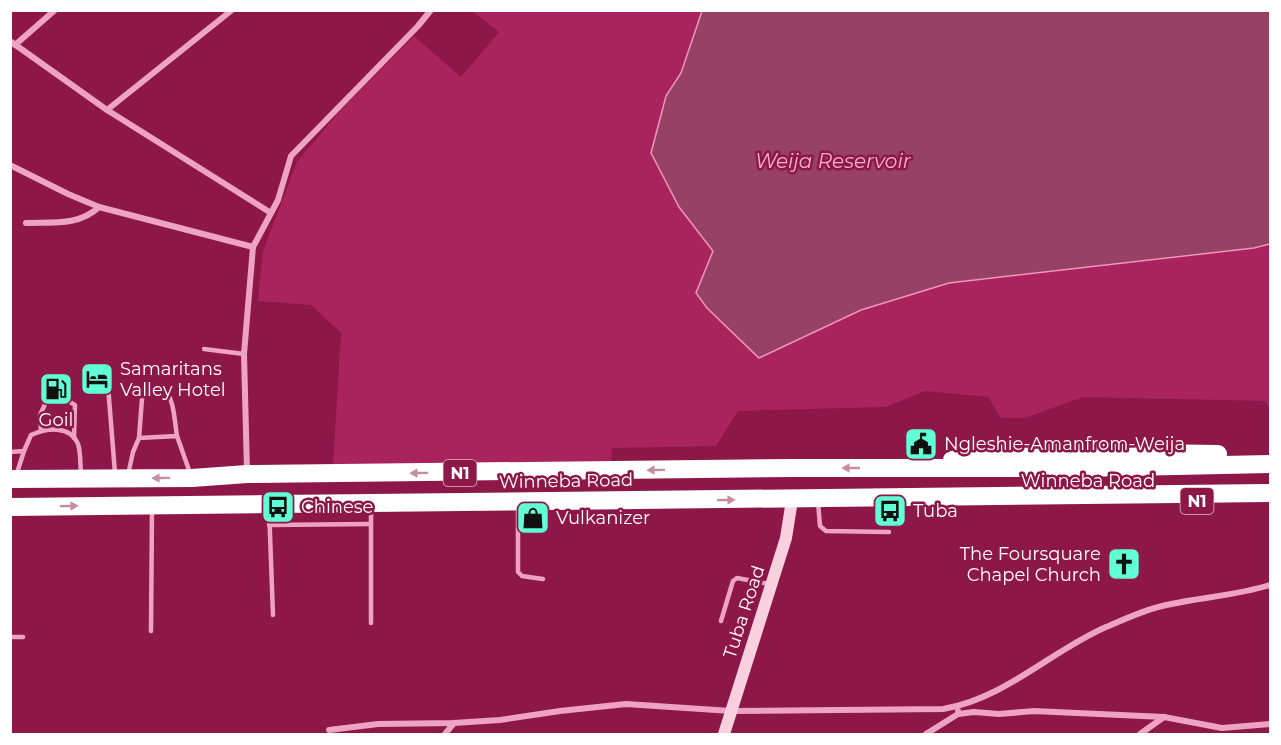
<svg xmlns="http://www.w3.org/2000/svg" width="1281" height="745" viewBox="0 0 1281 745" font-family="Montserrat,sans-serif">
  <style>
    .green { fill: #a9235c }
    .water { fill: #974264; stroke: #f195bd; stroke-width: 1.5 }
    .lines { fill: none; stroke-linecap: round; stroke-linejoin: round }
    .lane { stroke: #efa3c3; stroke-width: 4.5 }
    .street { stroke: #efa3c3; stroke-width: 6 }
    .secondary { stroke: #fad0e1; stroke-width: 12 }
    .highway { stroke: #fff; stroke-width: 18 }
    .oneway { fill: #c68ca3 }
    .labels { text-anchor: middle; stroke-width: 5; stroke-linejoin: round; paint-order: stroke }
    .shield { fill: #8d1847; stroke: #ddbac8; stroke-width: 1.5 }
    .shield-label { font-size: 16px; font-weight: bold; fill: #fff }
    .poi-label { font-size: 18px; fill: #fff; stroke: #8d1847; text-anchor: start }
    .street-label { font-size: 18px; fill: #fff; stroke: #8d1847 }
    .water-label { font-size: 20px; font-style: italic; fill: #f6afcd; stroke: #8d1847 }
  </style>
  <rect width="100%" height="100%" fill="#8d1847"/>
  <polygon class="green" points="472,11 702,11 681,73 666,96 679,207 713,251 861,310 949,283 1254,248 1270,244 1270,411 1266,401 1083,397 1025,418 1001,418 988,397 925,391 886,407 738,411 716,446 612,448 611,464 333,466 341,333 311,305 258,301 263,251 297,162 339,112 414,36 461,77 499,32"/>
  <polygon class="water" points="702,11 1270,11 1270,244 1254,248 949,283 861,310 759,358 707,308 696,293 713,251 679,207 651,153 666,96 681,73"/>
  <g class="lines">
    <g class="lane">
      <polyline points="204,349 244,354"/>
      <polyline points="108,386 115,473"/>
      <path d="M41,431L40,415L47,400C59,397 65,398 75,405L74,438"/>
      <path d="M139,438L142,399L143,394L148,389C153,389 159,389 163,390C174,393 175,426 177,436"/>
      <polyline points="10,452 24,451"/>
      <polyline points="128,475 133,452 139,438 177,436 190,473"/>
      <path d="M16,476L24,451L31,435C47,428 70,425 78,444C81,453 80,464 81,473"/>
      <polyline points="818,502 820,526 826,531 889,532"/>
      <polyline points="518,505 518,572 522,576 543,579"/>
      <polyline points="371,506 371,623"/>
      <polyline points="269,507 273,615"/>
      <polyline points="269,525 371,524"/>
      <polyline points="721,621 733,581 737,578 769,584"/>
      <polyline points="151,631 152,508"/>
      <polyline points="10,637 23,637"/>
    </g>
    <g class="street">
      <polyline points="10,41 107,110 271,213"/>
      <polyline points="15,45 55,10"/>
      <polyline points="107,110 232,10"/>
      <polyline points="10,165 68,194 99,207 253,247"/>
      <path d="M26,223C52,222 79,226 99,207"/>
      <polyline points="247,471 244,354 253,247 278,200 291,156 418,26 431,10"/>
      <polyline points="958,714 974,712 999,714 1034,711 1164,717 1222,728 1270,724"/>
      <path d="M329,730L378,724L454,723L500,720L560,711L626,704L731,711L943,709C1004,699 1051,651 1106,627C1127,618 1149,608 1171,604C1204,597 1238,595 1270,585"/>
      <polyline points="445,734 454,723"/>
      <polyline points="926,734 958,714 958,711"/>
      <polyline points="1140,734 1164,717"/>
    </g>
    <polyline class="secondary" points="724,734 786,538 792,500"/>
    <g class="highway">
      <polyline points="952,460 980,454 1081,452 1218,454"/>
      <polyline points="10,479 192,478 247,474 795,468 1081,468 1270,464"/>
      <polyline points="10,507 1270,493"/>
    </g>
  </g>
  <defs><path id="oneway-solid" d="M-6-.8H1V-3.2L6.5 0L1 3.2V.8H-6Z" transform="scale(1.5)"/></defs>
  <g class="oneway">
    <use href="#oneway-solid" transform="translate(851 468) rotate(180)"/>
    <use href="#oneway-solid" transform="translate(656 470) rotate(179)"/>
    <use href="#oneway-solid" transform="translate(419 473) rotate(179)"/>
    <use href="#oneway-solid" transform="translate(161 478) rotate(179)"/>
    <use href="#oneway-solid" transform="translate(726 500) rotate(-1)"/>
    <use href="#oneway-solid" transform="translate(69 506) rotate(-1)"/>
  </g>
  <defs>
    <g id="hotel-square" transform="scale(1.725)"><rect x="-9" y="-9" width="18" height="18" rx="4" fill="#61ffd6" stroke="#8d1847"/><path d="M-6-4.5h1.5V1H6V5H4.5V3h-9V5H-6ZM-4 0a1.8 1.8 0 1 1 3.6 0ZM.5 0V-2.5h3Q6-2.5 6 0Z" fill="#111"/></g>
    <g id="fuel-square" transform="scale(1.725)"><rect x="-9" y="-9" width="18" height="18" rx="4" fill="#61ffd6" stroke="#8d1847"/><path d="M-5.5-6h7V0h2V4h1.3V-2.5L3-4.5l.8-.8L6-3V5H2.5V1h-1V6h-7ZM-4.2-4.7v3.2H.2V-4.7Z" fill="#111"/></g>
    <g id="civic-square" transform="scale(1.725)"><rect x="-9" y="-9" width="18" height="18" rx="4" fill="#61ffd6" stroke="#8d1847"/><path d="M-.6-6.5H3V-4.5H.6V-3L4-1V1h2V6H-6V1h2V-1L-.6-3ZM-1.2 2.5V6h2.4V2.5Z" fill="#111"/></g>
    <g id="bus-square" transform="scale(1.725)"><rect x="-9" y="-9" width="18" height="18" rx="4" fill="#61ffd6" stroke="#8d1847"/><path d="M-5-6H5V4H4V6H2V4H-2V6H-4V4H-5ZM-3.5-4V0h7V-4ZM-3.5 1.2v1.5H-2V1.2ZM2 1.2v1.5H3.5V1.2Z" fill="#111"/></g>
    <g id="shop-square" transform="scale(1.725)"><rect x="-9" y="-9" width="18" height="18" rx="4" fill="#61ffd6" stroke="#8d1847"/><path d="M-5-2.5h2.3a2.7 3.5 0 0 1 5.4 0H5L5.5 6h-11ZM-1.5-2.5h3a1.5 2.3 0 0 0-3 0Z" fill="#111"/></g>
    <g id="church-square" transform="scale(1.725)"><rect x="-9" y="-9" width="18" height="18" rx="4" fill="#61ffd6" stroke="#8d1847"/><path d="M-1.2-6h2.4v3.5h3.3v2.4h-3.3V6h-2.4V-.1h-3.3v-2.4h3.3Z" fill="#111"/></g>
  </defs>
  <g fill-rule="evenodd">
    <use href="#hotel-square" x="97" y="379"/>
    <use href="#fuel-square" x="56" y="389"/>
    <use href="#civic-square" x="921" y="444"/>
    <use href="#bus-square" x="278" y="507"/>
    <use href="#bus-square" x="890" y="511"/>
    <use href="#shop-square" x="533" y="518"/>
    <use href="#church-square" x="1124" y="564"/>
  </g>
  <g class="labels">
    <g class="shield">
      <rect x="443.5" y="460" width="33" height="26" rx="4.5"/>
      <rect x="1180.5" y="488" width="33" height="26" rx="4.5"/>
    </g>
    <g class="shield-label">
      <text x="460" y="479">N1</text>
      <text x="1197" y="507">N1</text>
    </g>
    <g class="poi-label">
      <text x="120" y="375">Samaritans<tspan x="120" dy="21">Valley Hotel</tspan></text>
      <text x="56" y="426" text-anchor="middle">Goil</text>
      <text x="944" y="450">Ngleshie-Amanfrom-Weija</text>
      <text x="301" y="513">Chinese</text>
      <text x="913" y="517">Tuba</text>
      <text x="556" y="524">Vulkanizer</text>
      <text x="1101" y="560" text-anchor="end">The Foursquare<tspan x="1101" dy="21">Chapel Church</tspan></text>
    </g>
    <g class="street-label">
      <text transform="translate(566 481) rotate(-1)" y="6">Winneba Road</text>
      <text x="1088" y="487">Winneba Road</text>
      <text transform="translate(744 612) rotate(-72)" y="6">Tuba Road</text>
    </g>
    <g class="water-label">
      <text x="833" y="168">Weija Reservoir</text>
    </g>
  </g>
  <rect width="1281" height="745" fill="none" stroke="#ffffff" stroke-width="24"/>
</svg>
